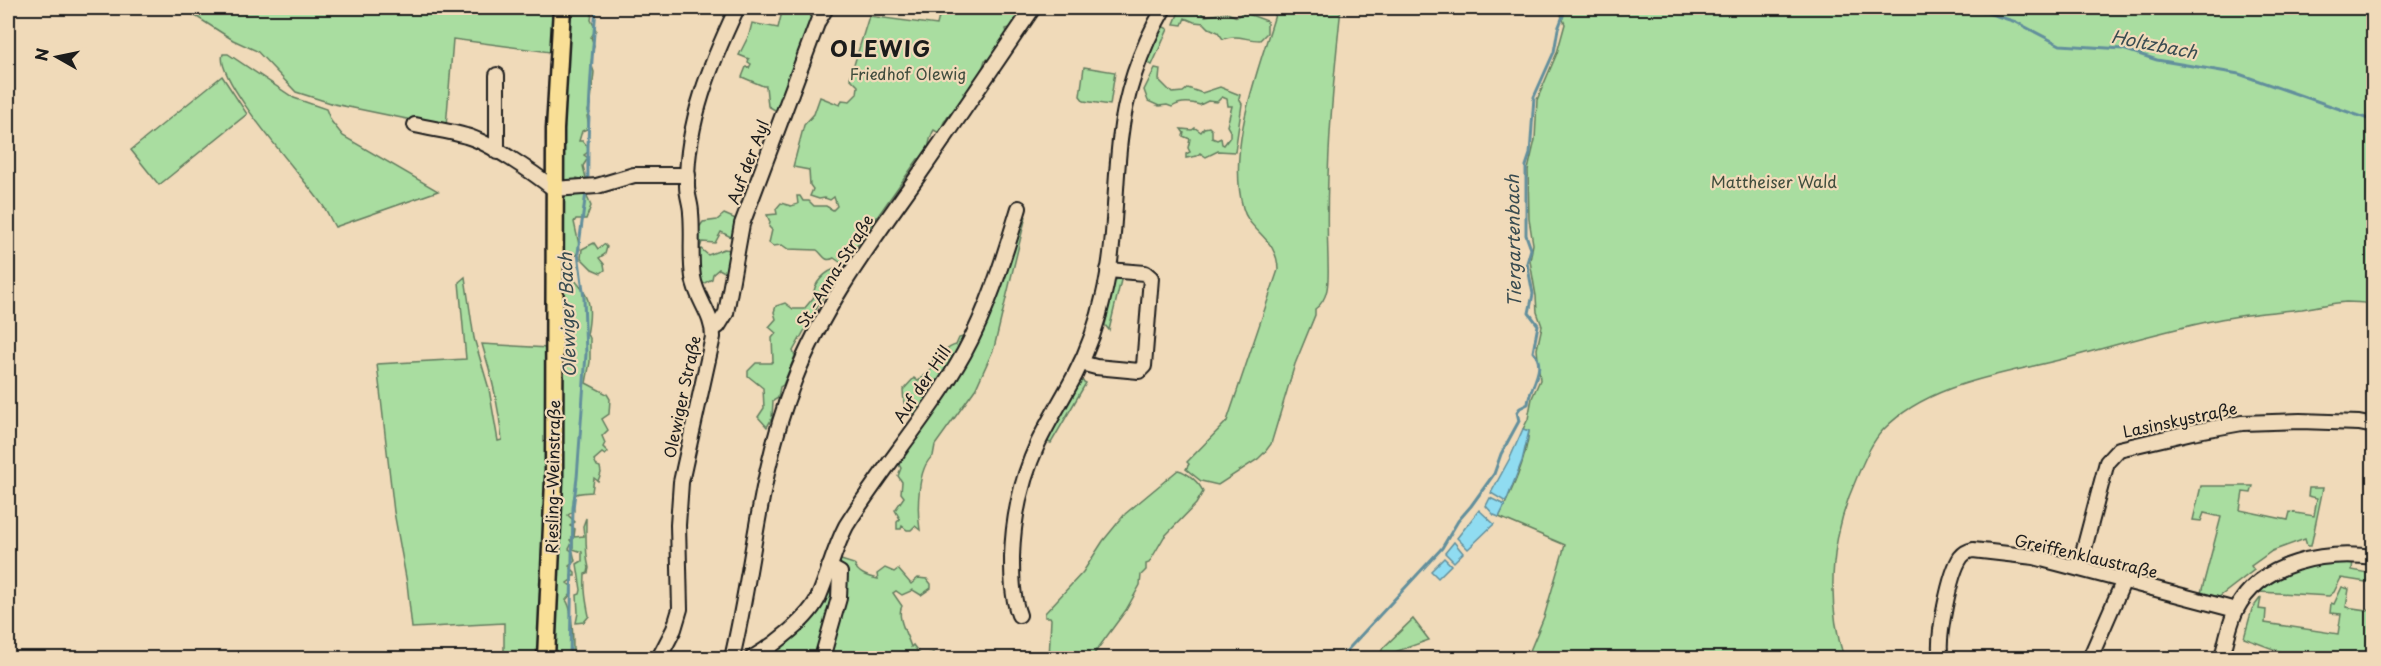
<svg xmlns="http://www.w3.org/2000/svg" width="2381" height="666" viewBox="0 0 2381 666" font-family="'Playpen Sans',sans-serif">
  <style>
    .green { fill: #a9dda0; stroke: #627c5e; stroke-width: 1.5 }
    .water { fill: #90dcf1; stroke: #628f9c; stroke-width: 1.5 }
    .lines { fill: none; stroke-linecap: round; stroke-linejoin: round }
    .stream { stroke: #628f9c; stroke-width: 3 }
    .minor-casing { stroke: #1c1c1c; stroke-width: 18 }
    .major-casing { stroke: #1c1c1c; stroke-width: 21 }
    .minor { stroke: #f0dab9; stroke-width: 14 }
    .major { stroke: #f9df96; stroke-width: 16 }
    .labels { text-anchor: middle; stroke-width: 4.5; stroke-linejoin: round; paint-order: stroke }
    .park-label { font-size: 16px; fill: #3f4c3d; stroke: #f0dab9 }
    .street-label { font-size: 16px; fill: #1c1c1c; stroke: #f0dab9 }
    .water-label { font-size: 18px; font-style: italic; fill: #394c51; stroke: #f0dab9 }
    .district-label { font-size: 22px; font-weight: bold; letter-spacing: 1.5px; fill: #1c1c1c; stroke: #f0dab9 }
  </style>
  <rect width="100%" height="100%" fill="#f0dab9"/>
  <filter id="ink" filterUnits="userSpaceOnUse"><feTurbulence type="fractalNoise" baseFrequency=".0167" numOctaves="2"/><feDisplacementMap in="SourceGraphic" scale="12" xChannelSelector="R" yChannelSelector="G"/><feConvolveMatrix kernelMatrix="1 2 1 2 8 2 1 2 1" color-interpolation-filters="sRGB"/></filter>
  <g filter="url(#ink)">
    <g class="green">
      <polygon points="186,8 555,8 550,52 453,39 446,127 334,104 296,92 257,51 233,40 186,10"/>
      <path d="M564,8H593L591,20L596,30L591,37L594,45L591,63L594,72L591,101L588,111L590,113L587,116L589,128L582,131L579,141H583L588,147V152L584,155L588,158L583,166L586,178L583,180L577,178L574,187L585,192L591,206L586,219H576L574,222L580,249L576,255L570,253L569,256L571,267L568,273C590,295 593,303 587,335L590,338V362L586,383L607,394L610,399L609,414L602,419L608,430L602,436L605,443L603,447L608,452L605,455L602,453L594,460L597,466L600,467L601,473L598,481L594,478L592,492C573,494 572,491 574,511L568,515L575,522L570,526L575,529L574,537L584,536L583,526L586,518C586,535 585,553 589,568L588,573L585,574C584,590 586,601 589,616L584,622L576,623L578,613L577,595L580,594L581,590L577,564L582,561V552L573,549V539L570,540L572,543L569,549L573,552L575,561L569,566L575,572V576H571V580L567,583L571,586L572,593L566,600C574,610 573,645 573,658H553V628L556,619L560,185L564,155Z"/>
      <polygon points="783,8 797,8 814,11 780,113 768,106 766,86 763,86 742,77 746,67 749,68 751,64 748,62 749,59 739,55 749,35 752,23 778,28"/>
      <path d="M941,8H1015L1020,12L1014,21L1013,27L1006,29L1007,33L989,59L985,60L983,67L981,70V74L973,81L966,93H963L965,97L963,101H960L944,122L939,133L934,130C928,139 930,149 924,158L918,159L913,166L849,257L847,267L834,258C824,263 823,254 817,250L788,249L782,245L773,246L769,243L772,230L769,227L770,222L767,215L777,214L776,209L781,203L791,206L798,204L797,196H800L803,201H809L814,206H826L833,210L837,206L834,197L830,200L825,198L819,199L810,196L813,189L810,185L809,170L793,167L804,125L814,114L820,97L840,105L842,100L850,101L857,94L858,86L850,78L869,16L937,25Z"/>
      <path d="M1185,8L1199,11L1205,16L1227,13L1237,17L1243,12L1267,21V33L1260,40C1245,40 1238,34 1223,39L1218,32L1209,28L1204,23L1194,22L1185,18L1182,25L1174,24L1178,14Z"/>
      <path d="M1277,8H1341C1332,92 1325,174 1328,259C1328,276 1331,298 1315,309V315L1295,364L1271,444L1265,452L1258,459L1218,485L1201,481L1186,469L1189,464L1187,462L1227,421L1278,270C1278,238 1249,232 1243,208C1226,146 1260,67 1277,8Z"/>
      <path d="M1563,8H2373V304C2365,303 2355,302 2346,302C2332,303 2316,307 2302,309C2273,312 2244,314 2216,320C2166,330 2116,345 2067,358C2006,374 1929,382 1883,430C1871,443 1864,461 1857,477C1831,535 1825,598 1844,658H1527L1544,617L1565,545L1499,517C1512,490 1526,461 1529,431L1523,429L1528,419L1532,398L1540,380L1537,349L1542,326L1537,312L1536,296L1530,261L1533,244L1529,219L1528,170L1535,140L1537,100L1557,53L1565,24L1561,15L1564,10Z"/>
      <polygon points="1160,25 1168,29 1152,65 1144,62"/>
      <path d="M223,54H228L294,98L326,109L331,121L343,136L438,191L335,227C330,219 327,210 321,203C304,178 213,78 223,54Z"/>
      <polygon points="1084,67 1115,72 1110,105 1084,101 1080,96"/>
      <path d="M1155,68L1160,69L1159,80L1172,93L1183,92L1188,88L1202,93L1220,87L1240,95L1239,99L1242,104L1235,152L1218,151L1206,157L1200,153L1197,156L1186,158V154L1190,152L1188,148L1190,139L1183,136L1184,133L1181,129L1192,130L1195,128L1201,132L1204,128L1209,127L1212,130V138L1217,140L1221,138L1222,144L1224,145L1230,137V131L1227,126L1232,106H1228L1227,99L1222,97L1217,102L1208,101L1200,105C1190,102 1181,101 1172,107L1167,105L1159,106L1148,101L1144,90Z"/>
      <polygon points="222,76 247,114 159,185 131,150"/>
      <polygon points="724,214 738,220 736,237 731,237 721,232 715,243 702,242 700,248 708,255 724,249 732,250 728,258 731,258 730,275 719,269 713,274 712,279 701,285 694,264 698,229 703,222 717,220"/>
      <path d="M1026,216L994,348L976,388L935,445L933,456C917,467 917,511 920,530L915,526L911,530H907L902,526L901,529H897V522L900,519L895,510L904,497L901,493L902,482L898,476L901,468L896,460L916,418L904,403L903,390L914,378L918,381L932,369L933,359C942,356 946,347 956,345L959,338L966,336Z"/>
      <polygon points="594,243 598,249 604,244 607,247 605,254 599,258 604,264 605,270 601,273 592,269 581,258 582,249"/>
      <path d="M839,268L793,351L795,356L783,385L780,387L778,398L773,401L772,418L767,427L758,417L764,408L763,388L748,376V371L756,363H771L773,361L772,338L776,333L769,327L776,319L774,312L776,306L785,303L793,309H804L814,297C812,284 826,270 839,268Z"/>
      <path d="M1122,276L1109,330L1105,325C1109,310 1108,294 1113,282Z"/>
      <path d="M465,277L474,338L489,389L498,441L502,440C499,407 492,376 482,344L548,348L545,582L537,658H504V623L412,628L407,583L394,512L377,364L466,359L459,282Z"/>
      <polygon points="1079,379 1086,383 1051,443 1044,441"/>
      <path d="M1178,470C1187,472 1200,483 1203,492L1196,504L1164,537L1149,563L1146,564V570L1141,575L1140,585L1126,610L1091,658H1049L1051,619L1050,617H1045V613L1083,572L1103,541L1125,514Z"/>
      <polygon points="2201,486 2253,486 2251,493 2243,492 2240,510 2288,520 2290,512 2314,516 2317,498 2308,496 2309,488 2323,488 2311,546 2307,546 2305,539 2272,551 2251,566 2254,570 2219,597 2201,593 2221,517 2204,513 2201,521 2193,520"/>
      <path d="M841,560L854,564C858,574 868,577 878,579L877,574L885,568L894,572L898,569L911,584L918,578L927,579L931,584V588L921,595L913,590L902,595L896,591L893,593L902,606C896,617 907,634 911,647L913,645L922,657L933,653L934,658H761L773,650L776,654L780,646Z"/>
      <path d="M2353,560L2352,570L2373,574V583L2341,578L2334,592L2329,596L2260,592C2287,565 2317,564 2353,560Z"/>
      <polygon points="2342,587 2349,589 2346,607 2373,611 2373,658 2297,658 2244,638 2252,609 2261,597 2259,609 2266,610 2265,623 2338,634 2341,614 2330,613 2331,603 2334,604"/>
      <polygon points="1413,619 1429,640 1378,658 1383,648"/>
    </g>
    <g class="water">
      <polygon points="1523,429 1529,431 1522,461 1506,502 1491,493 1510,458"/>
      <polygon points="1490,498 1505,505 1499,517 1494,515 1486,506"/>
      <polygon points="1479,510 1494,524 1468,549 1457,538"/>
      <polygon points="1454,542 1463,553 1454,562 1445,553"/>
      <polygon points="1444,558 1451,565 1438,578 1431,571"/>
    </g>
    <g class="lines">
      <g class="stream">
        <polyline points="1857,8 1972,8 2016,22 2060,45 2123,49 2157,60 2239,74 2374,121"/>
        <path d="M588,182C587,124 591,66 596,8"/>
        <polyline points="570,658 573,508 577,478 586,354 584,298 578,253 586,192"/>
        <path d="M1340,658L1442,548L1458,521L1471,506L1494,474L1501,454L1519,421L1517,412L1520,408L1528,404C1529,387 1548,367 1533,352L1538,325L1529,313L1533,294L1527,263L1531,249L1526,235V166L1530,154L1534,97L1554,52L1558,29L1566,8"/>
      </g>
      <g class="minor-casing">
        <g id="minor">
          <path d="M415,125C432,129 450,131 466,136C489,142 534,173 554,189L597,186L634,175H688"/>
          <polyline points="497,152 497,75"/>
          <polyline points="713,329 718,326 726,313 742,224 818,21 826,8"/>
          <polyline points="1081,363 1096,367 1139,371 1144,366 1151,278 1145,273 1108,270"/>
          <polyline points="2079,568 2107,462 2119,449 2192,432 2242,423 2300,421 2359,423 2374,426"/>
          <path d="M1019,615C1012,597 1012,577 1012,557C1013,518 1022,478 1038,443C1049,420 1063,398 1075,375C1088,350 1098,322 1104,294C1116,244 1114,191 1120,140C1125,94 1141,48 1164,8"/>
          <path d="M659,658L674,629L680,609L678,525L681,482L713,337C713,314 696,299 693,277C690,256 693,234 691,213C691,204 687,196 687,186C686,123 711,63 737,8"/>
          <path d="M732,658C754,566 759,470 794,381C823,306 872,241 918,176C957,120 995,64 1033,8"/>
          <path d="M752,658C773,646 810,618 819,596C829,573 834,549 846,526C883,467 930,414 964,353C989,307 1004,257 1019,208"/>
          <polyline points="822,658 839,598 840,573 829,567"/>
          <path d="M1941,658C1936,640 1950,572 1961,557C1965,552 1968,551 1973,550L2034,557L2236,610"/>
          <polyline points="2090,658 2124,580"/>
          <path d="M2222,658C2226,642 2229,625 2236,610C2261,561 2325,551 2374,557"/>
        </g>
      </g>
      <g class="major-casing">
        <polyline id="major" points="546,658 554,481 555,129 562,8"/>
      </g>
      <use href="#minor" class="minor"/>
      <use href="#major" class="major"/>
    </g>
  </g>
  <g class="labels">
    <g class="park-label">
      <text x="908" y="80">Friedhof Olewig</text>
      <text x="1774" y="188">Mattheiser Wald</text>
    </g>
    <g class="street-label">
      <text transform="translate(748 162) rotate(-69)" y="6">Auf der Ayl</text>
      <text transform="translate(835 271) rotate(-58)" y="6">St.-Anna-Straße</text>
      <text transform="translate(922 384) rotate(-56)" y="6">Auf der Hill</text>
      <text transform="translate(682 397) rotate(-78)" y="6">Olewiger Straße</text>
      <text transform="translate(2180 420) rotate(-12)" y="6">Lasinskystraße</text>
      <text transform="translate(553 477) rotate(-89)" y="6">Riesling-Weinstraße</text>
      <text transform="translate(2086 556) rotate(13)" y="6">Greiffenklaustraße</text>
    </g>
    <g class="water-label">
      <text transform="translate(2154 45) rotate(11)" y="6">Holtzbach</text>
      <text transform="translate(1514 241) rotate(-91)" y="6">Tiergartenbach</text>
      <text transform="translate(568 315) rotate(-92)" y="6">Olewiger Bach</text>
    </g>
    <g class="district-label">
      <text x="881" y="57">OLEWIG</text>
    </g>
  </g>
  <rect width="2381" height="666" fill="none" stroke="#f0dab9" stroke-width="30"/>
  <rect x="15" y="15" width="2351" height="636" fill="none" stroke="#1c1c1c" stroke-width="2" filter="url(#ink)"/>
  <g transform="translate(57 57) rotate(279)" stroke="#f0dab9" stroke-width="4.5" paint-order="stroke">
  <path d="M0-4.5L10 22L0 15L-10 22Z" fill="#1c1c1c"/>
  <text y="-9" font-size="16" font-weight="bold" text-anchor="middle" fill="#1c1c1c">N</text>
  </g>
</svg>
